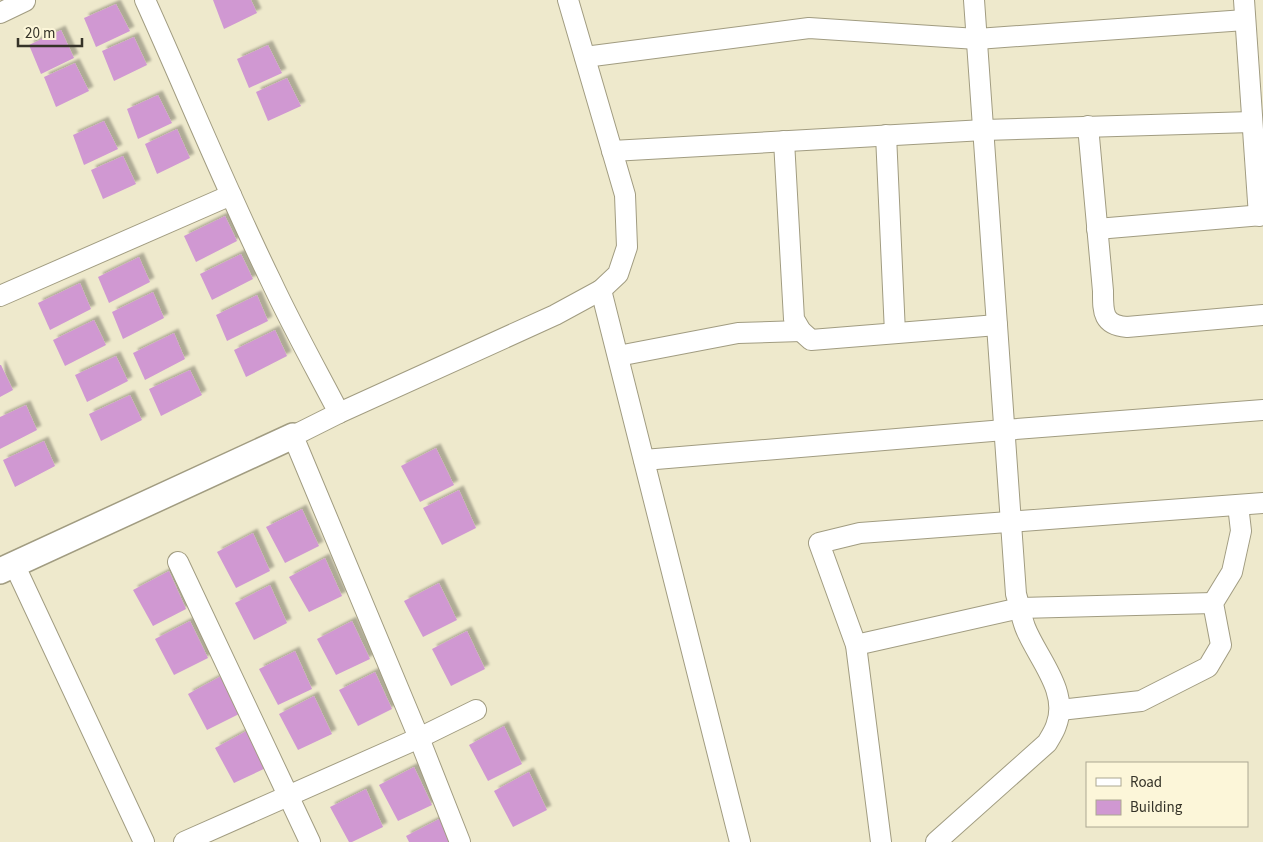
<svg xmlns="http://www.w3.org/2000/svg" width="1263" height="842" viewBox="0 0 1263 842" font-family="'Source Sans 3',sans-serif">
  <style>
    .building { fill: #d098d2; filter: url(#shadow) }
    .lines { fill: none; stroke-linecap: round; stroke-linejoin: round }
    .minor-casing { stroke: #a19c81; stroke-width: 22 }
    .tertiary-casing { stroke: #a19c81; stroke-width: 28 }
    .minor { stroke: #fff; stroke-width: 20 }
    .tertiary { stroke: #fff; stroke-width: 25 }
  </style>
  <defs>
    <filter id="shadow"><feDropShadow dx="4.5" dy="-4.5" stdDeviation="1" flood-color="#0004"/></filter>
  </defs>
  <rect width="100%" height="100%" fill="#eee9cc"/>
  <g class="building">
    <polygon points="213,0 251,0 257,13 224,29"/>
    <polygon points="116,4 130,31 96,47 84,18"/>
    <polygon points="61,30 74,58 41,74 29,45"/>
    <polygon points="134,37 147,65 114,81 102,51"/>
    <polygon points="268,45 282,73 249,88 237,59"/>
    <polygon points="75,63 89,91 56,107 44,77"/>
    <polygon points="287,78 301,106 268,121 256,92"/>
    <polygon points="158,95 172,123 138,139 127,109"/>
    <polygon points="104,121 118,149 84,165 73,135"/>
    <polygon points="177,129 190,158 157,174 145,144"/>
    <polygon points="123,156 136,184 103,199 91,170"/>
    <polygon points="225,216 237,241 196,262 184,236"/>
    <polygon points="241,254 253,279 212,300 200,274"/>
    <polygon points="139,257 150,282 109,303 98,277"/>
    <polygon points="80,283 91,309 50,330 38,303"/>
    <polygon points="153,292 164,318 123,339 112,312"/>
    <polygon points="257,295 268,321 227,341 216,315"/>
    <polygon points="94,320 106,345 65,366 53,340"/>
    <polygon points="275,330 287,356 246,377 234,350"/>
    <polygon points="174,333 185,359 145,380 133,353"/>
    <polygon points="116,356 128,381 87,402 75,375"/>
    <polygon points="0,365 1,365 13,390 0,397"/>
    <polygon points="190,370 202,395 161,416 149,389"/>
    <polygon points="130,395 142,420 101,441 89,414"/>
    <polygon points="26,405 37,430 0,449 0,417"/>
    <polygon points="44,441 55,466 15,487 3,460"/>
    <polygon points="436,448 454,485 420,502 401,466"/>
    <polygon points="459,490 476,528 442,545 423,508"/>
    <polygon points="302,509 319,546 285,563 266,527"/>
    <polygon points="253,533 270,571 236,588 217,552"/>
    <polygon points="325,558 342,596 309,612 289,577"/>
    <polygon points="169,571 186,609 153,626 133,590"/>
    <polygon points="439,583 457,620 423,637 404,601"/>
    <polygon points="270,585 287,623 254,640 235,603"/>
    <polygon points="190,621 208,658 174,675 155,639"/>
    <polygon points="352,621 370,659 336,675 317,639"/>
    <polygon points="467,631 485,669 451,686 432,649"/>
    <polygon points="295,651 312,689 278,705 259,669"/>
    <polygon points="375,672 392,709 358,726 339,690"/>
    <polygon points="223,675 241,713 207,730 188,694"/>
    <polygon points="314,696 332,734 298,750 279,714"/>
    <polygon points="504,726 522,764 488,781 469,745"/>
    <polygon points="250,729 268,767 234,783 215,748"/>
    <polygon points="414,767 432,805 398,821 379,785"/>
    <polygon points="529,772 547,810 513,827 494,791"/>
    <polygon points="366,789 383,827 352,842 349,842 330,807"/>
    <polygon points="441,818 452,842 409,842 406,836"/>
  </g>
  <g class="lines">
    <g class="minor-casing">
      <g id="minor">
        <path d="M145,0C187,93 226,189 271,281C292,326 316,369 339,413"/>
        <polyline points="1244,0 1259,216"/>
        <polyline points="0,13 25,1 24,0"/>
        <polyline points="585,57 809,28 977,39 1245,20"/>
        <path d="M1088,126L1103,291C1103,311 1102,325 1127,327L1263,315"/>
        <polyline points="886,135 895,333"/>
        <polyline points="784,141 794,319 801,331 811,340 997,325"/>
        <polyline points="612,151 984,130 1252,122"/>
        <polyline points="1097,229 1263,215"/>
        <polyline points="601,290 740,842"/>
        <polyline points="0,296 231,195"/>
        <polyline points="618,356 738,333 801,331"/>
        <polyline points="644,460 1004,430 1263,410"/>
        <polyline points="178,562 310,842"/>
        <polyline points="14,564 144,842"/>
        <polyline points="856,645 1020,608 1213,603"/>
        <polyline points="1060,710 1141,701 1208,667 1221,645 1213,603 1232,572 1241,531 1238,505"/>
        <polyline points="184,842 419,738 476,710"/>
        <polyline points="460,842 419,738 293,436 339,413 555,315 601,290 618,274 627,247 625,195 568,0"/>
        <polyline points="881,842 856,645 819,543 860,533 1263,503"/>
        <path d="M936,842L1047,743C1050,738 1054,732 1056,726C1070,691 1037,658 1025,627C1021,616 1019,604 1016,594L974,0"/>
      </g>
    </g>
    <g class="tertiary-casing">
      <polyline id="tertiary" points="0,571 293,436"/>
    </g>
    <use href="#minor" class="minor"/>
    <use href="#tertiary" class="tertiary"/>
  </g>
  <rect x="1086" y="762" width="162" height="65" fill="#fcf6d9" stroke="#aca892"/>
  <rect x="1096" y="778" width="25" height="8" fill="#ffffff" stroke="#aca892"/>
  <text x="1130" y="787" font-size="15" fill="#353328">Road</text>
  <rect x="1096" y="800" width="25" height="15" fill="#d098d2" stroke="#aca892"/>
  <text x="1130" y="812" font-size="15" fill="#353328">Building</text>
  <path d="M18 38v8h64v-8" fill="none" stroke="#353328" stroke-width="2.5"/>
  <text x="25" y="38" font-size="15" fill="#353328" stroke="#fcf6d9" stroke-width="4" paint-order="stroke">20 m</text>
</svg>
